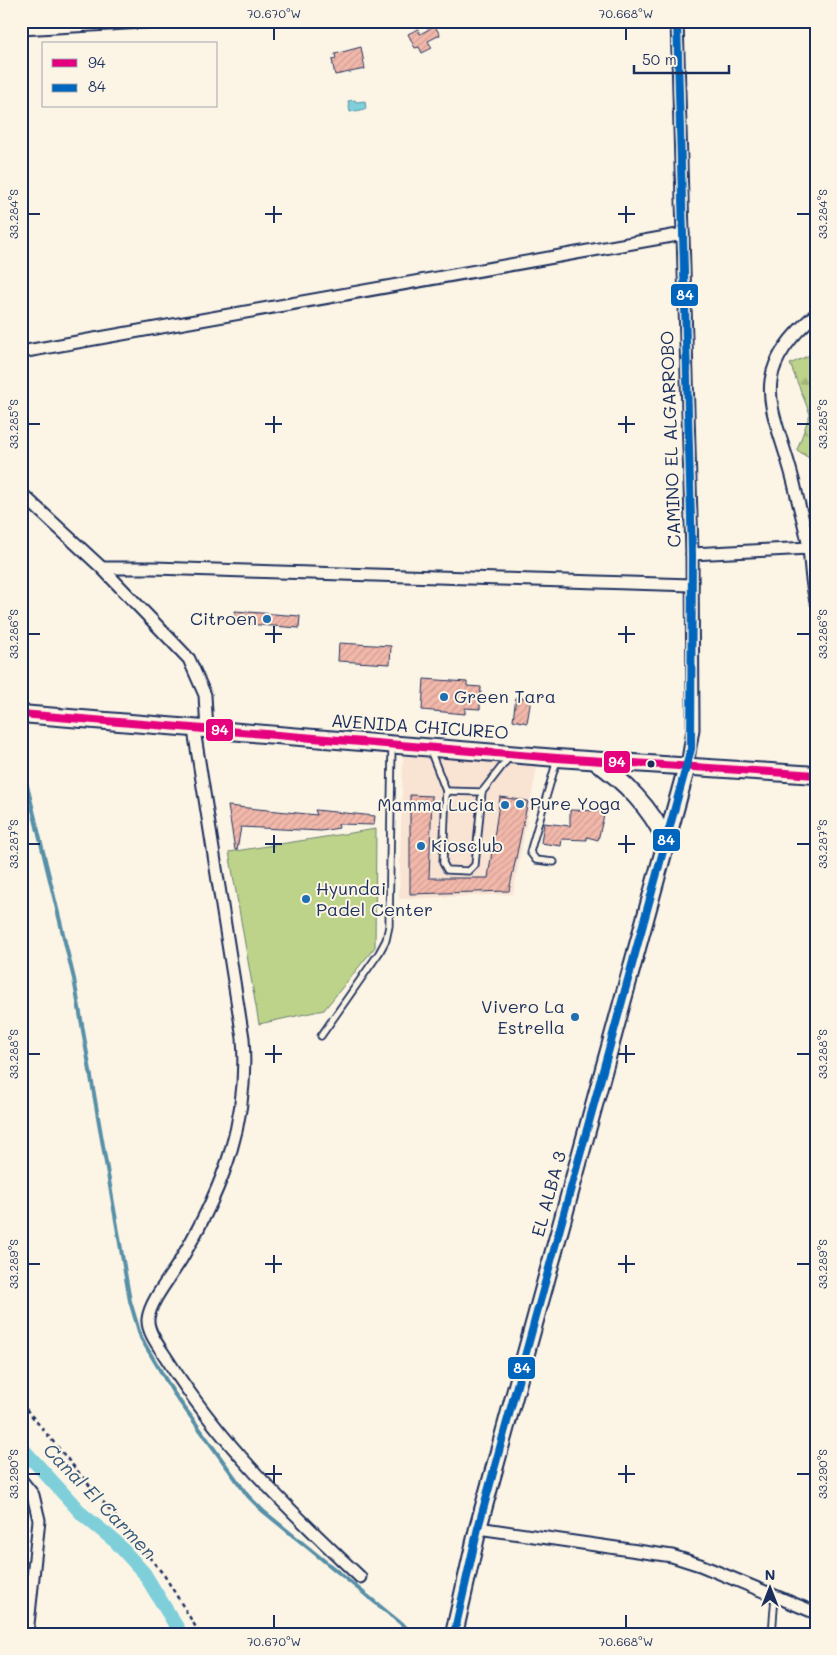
<svg xmlns="http://www.w3.org/2000/svg" width="837" height="1655" viewBox="0 0 837 1655" font-family="Mali,sans-serif">
  <style>
    .built { fill: #f9e3d3 }
    .forest { fill: url(#forest-firs); stroke: #6c8174 }
    .pitch { fill: #bdd389; stroke: #6c8174 }
    .water { fill: #7fcfda; stroke: #578fa8 }
    .lines { fill: none; stroke-linecap: round; stroke-linejoin: round }
    .stream { stroke: #578fa8; stroke-width: 4 }
    .canal { stroke: #7fcfda; stroke-width: 14 }
    .building { fill: url(#building-hatch); stroke: #1b2f5e }
    .lane-casing { stroke: #1b2f5e; stroke-width: 9 }
    .street-casing { stroke: #1b2f5e; stroke-width: 15 }
    .secondary-casing { stroke: #1b2f5e; stroke-width: 20 }
    .path { stroke: #1b2f5e; stroke-width: 2.5; stroke-dasharray: 4 4; stroke-linecap: butt }
    .lane { stroke: #fcf5e5; stroke-width: 5.5 }
    .street { stroke: #fcf5e5; stroke-width: 11 }
    .secondary { stroke: #fcf5e5; stroke-width: 16 }
    .bus-1-casing { stroke: #fcf5e5; stroke-width: 11 }
    .bus-2-casing { stroke: #fcf5e5; stroke-width: 11 }
    .bus-1 { stroke: #e5007d; stroke-width: 8 }
    .bus-2 { stroke: #0065bd; stroke-width: 8 }
    .ticks { fill: none; stroke: #1b2f5e; stroke-width: 2 }
    .poi-dot { fill: #1f6fb2; stroke: #fcf5e5; stroke-width: 2 }
    .bus-dot { fill: #1b2f5e; stroke: #fcf5e5; stroke-width: 2 }
    .labels { text-anchor: middle; stroke-width: 4; stroke-linejoin: round; paint-order: stroke }
    .street-label { font-size: 18px; fill: #1b2f5e; stroke: #fcf5e5 }
    .poi-label { font-size: 18px; fill: #1b2f5e; stroke: #fcf5e5; text-anchor: start }
    .water-label { font-size: 19px; font-style: italic; fill: #34577d; stroke: #fcf5e5 }
    .line-badge { stroke: #fcf5e5; stroke-width: 2 }
    .badge-label { font-size: 14px; text-anchor: middle; font-weight: bold; fill: #fff }
    .neatline { fill: none; stroke: #1b2f5e; stroke-width: 2 }
    .ticks-label { font-size: 12px; text-anchor: middle; fill: #1b2f5e }
  </style>
  <defs>
    <pattern id="forest-firs" width="22" height="20" patternUnits="userSpaceOnUse" patternTransform="scale(1.25)"><rect width="22" height="20" fill="#bdd389"/><path d="M5 1l3.5 6h-7zM16 11l3.5 6h-7z" fill="#a2b579"/></pattern>
    <pattern id="building-hatch" width="6" height="6" patternUnits="userSpaceOnUse" patternTransform="scale(1.25)"><rect width="6" height="6" fill="#f2b8aa"/><path d="M-1 1l2-2M0 6l6-6M5 7l2-2" fill="none" stroke="#cf9e95"/></pattern>
  </defs>
  <rect width="100%" height="100%" fill="#fcf5e5"/>
  <filter id="ink" filterUnits="userSpaceOnUse"><feTurbulence type="fractalNoise" baseFrequency=".02" numOctaves="2"/><feDisplacementMap in="SourceGraphic" scale="10" xChannelSelector="R" yChannelSelector="G"/><feConvolveMatrix kernelMatrix="1 2 1 2 8 2 1 2 1" color-interpolation-filters="sRGB"/></filter>
  <g filter="url(#ink)">
    <polygon class="built" points="403,756 538,762 513,894 399,899"/>
    <polygon class="forest" points="816,352 816,463 797,450 810,414 790,364"/>
    <polygon class="pitch" points="376,829 375,947 324,1010 259,1024 229,852"/>
    <polygon class="water" points="355,100 356,102 365,101 366,109 350,112 348,101"/>
    <g class="lines">
      <polyline class="stream" points="21,761 74,979 130,1301 141,1338 173,1392 248,1496 263,1511 414,1634"/>
      <polyline class="canal" points="21,1447 83,1515 116,1542 144,1573 181,1634"/>
    </g>
    <g class="building">
      <polygon points="435,26 440,35 428,41 432,48 422,53 419,47 415,48 408,34 418,29 420,34"/>
      <polygon points="361,47 365,69 335,75 332,60 336,59 335,54"/>
      <polygon points="235,611 300,616 299,628 234,623"/>
      <polygon points="339,643 391,646 390,664 338,661"/>
      <polygon points="424,679 467,682 467,686 481,687 480,709 465,708 465,714 422,710"/>
      <polygon points="516,697 531,699 527,723 513,720"/>
      <polygon points="410,795 432,796 429,878 488,878 500,797 528,801 509,891 410,894"/>
      <polygon points="228,806 317,815 315,810 375,816 374,825 338,824 339,828 321,831 241,827 237,850 235,850"/>
      <polygon points="570,810 605,811 598,840 587,837 587,840 562,839 561,846 541,843 544,823 570,826"/>
    </g>
    <g class="lines">
      <g class="lane-casing">
        <g id="lane">
          <polyline points="430,750 446,791 443,863 447,870 469,871 475,865 482,792 510,756"/>
          <polyline points="446,791 482,792"/>
          <polyline points="554,862 536,860 530,852 557,760"/>
          <polyline points="321,1036 379,953 386,940 389,926 392,745"/>
          <polyline points="772,1634 775,1596"/>
        </g>
      </g>
      <g class="street-casing">
        <g id="street">
          <polyline points="677,21 692,554 693,729 687,766"/>
          <polyline points="21,29 161,21"/>
          <path d="M816,314C739,379 779,413 796,492C800,511 806,529 809,548C811,566 811,583 816,601"/>
          <polyline points="21,352 683,234"/>
          <polyline points="21,493 102,568 189,659 205,695 207,731"/>
          <polyline points="692,554 809,548"/>
          <polyline points="102,568 154,568 692,585"/>
          <path d="M194,730L243,1038C249,1121 224,1185 183,1256C174,1273 150,1300 148,1319C147,1332 160,1348 167,1359C219,1442 289,1510 360,1577"/>
          <polyline points="21,1480 33,1495 39,1520 27,1634"/>
          <polyline points="478,1528 672,1556 700,1565 816,1613"/>
        </g>
      </g>
      <g class="secondary-casing">
        <g id="secondary">
          <polyline points="21,714 557,758 816,775"/>
          <path d="M595,761C623,780 652,809 665,840"/>
          <polyline points="454,1634 478,1528 687,766"/>
        </g>
      </g>
      <polyline class="path" points="21,1403 164,1575 200,1634"/>
      <use href="#lane" class="lane"/>
      <use href="#street" class="street"/>
      <use href="#secondary" class="secondary"/>
      <g class="bus-1-casing">
        <polyline id="bus-1" points="21,714 557,758 816,775"/>
      </g>
      <g class="bus-2-casing">
        <polyline id="bus-2" points="454,1634 478,1528 691,749 692,554 677,21"/>
      </g>
      <use href="#bus-1" class="bus-1"/>
      <use href="#bus-2" class="bus-2"/>
    </g>
  </g>
  <path class="ticks" d="M274,28V40M626,28V40M274,206V223M626,206V223M28,214H40M265,214H282M618,214H635M797,214H810M274,416V433M626,416V433M28,424H40M265,424H282M618,424H635M797,424H810M274,626V643M626,626V643M28,634H40M265,634H282M618,634H635M797,634H810M274,835V853M626,835V853M28,844H40M265,844H282M618,844H635M797,844H810M274,1045V1063M626,1045V1063M28,1054H40M265,1054H282M618,1054H635M797,1054H810M274,1255V1273M626,1255V1273M28,1264H40M265,1264H282M618,1264H635M797,1264H810M274,1465V1483M626,1465V1483M28,1474H40M265,1474H282M618,1474H635M797,1474H810M274,1615V1628M626,1615V1628"/>
  <g class="poi-dot">
    <circle cx="267" cy="619" r="5"/>
    <circle cx="444" cy="697" r="5"/>
    <circle cx="520" cy="804" r="5"/>
    <circle cx="505" cy="805" r="5"/>
    <circle cx="421" cy="846" r="5"/>
    <circle cx="306" cy="899" r="5"/>
    <circle cx="575" cy="1017" r="5"/>
  </g>
  <circle class="bus-dot" cx="651" cy="764" r="4.5"/>
  <g class="labels">
    <g class="street-label">
      <text transform="translate(671 439) rotate(-92)" y="6">CAMINO EL ALGARROBO</text>
      <text transform="translate(420 727) rotate(4)" y="6">AVENIDA CHICUREO</text>
      <text transform="translate(549 1194) rotate(-75)" y="6">EL ALBA 3</text>
    </g>
    <g class="poi-label">
      <text x="257" y="625" text-anchor="end">Citroen</text>
      <text x="454" y="703">Green Tara</text>
      <text x="530" y="810">Pure Yoga</text>
      <text x="495" y="811" text-anchor="end">Mamma Lucia</text>
      <text x="431" y="852">Kiosclub</text>
      <text x="316" y="895">Hyundai<tspan x="316" dy="21">Padel Center</tspan></text>
      <text x="565" y="1013" text-anchor="end">Vivero La<tspan x="565" dy="21">Estrella</tspan></text>
    </g>
    <g class="water-label">
      <text transform="translate(100 1501) rotate(46)" y="7">Canal El Carmen</text>
    </g>
  </g>
  <g class="line-badge">
    <rect x="670" y="283" width="29" height="24" rx="5" fill="#0065bd"/>
    <rect x="205" y="718" width="29" height="24" rx="5" fill="#e5007d"/>
    <rect x="603" y="750" width="28" height="24" rx="5" fill="#e5007d"/>
    <rect x="652" y="828" width="29" height="24" rx="5" fill="#0065bd"/>
    <rect x="507" y="1356" width="29" height="24" rx="5" fill="#0065bd"/>
  </g>
  <g class="badge-label">
    <text x="685" y="300">84</text>
    <text x="220" y="735">94</text>
    <text x="617" y="767">94</text>
    <text x="666" y="845">84</text>
    <text x="522" y="1373">84</text>
  </g>
  <rect width="837" height="1655" fill="none" stroke="#fcf5e5" stroke-width="55"/>
  <rect x="42" y="42" width="175" height="65" fill="#fcf5e5" stroke="#a2a6af"/>
  <rect x="52" y="59" width="25" height="8" fill="#e5007d" stroke="#a2a6af"/>
  <text x="88" y="68" font-size="15" fill="#1b2f5e">94</text>
  <rect x="52" y="84" width="25" height="8" fill="#0065bd" stroke="#a2a6af"/>
  <text x="88" y="92" font-size="15" fill="#1b2f5e">84</text>
  <g transform="translate(770 1588)" stroke="#fcf5e5" stroke-width="4" paint-order="stroke">
  <path d="M0-4L9 19L0 12L-9 19Z" fill="#1b2f5e"/>
  <text y="-8" font-size="14" font-weight="bold" text-anchor="middle" fill="#1b2f5e">N</text>
  </g>
  <path d="M634 65v8h95v-8" fill="none" stroke="#1b2f5e" stroke-width="2.5"/>
  <text x="642" y="65" font-size="15" fill="#1b2f5e" stroke="#fcf5e5" stroke-width="4" paint-order="stroke">50 m</text>
  <rect x="28" y="28" width="782" height="1600" class="neatline"/>
  <g class="ticks-label">
    <text x="274" y="18">70.670°W</text>
    <text x="626" y="18">70.668°W</text>
    <text transform="translate(14 214) rotate(-90)" y="4">33.284°S</text>
    <text transform="translate(823 214) rotate(-90)" y="4">33.284°S</text>
    <text transform="translate(14 424) rotate(-90)" y="4">33.285°S</text>
    <text transform="translate(823 424) rotate(-90)" y="4">33.285°S</text>
    <text transform="translate(14 634) rotate(-90)" y="4">33.286°S</text>
    <text transform="translate(823 634) rotate(-90)" y="4">33.286°S</text>
    <text transform="translate(14 844) rotate(-90)" y="4">33.287°S</text>
    <text transform="translate(823 844) rotate(-90)" y="4">33.287°S</text>
    <text transform="translate(14 1054) rotate(-90)" y="4">33.288°S</text>
    <text transform="translate(823 1054) rotate(-90)" y="4">33.288°S</text>
    <text transform="translate(14 1264) rotate(-90)" y="4">33.289°S</text>
    <text transform="translate(823 1264) rotate(-90)" y="4">33.289°S</text>
    <text transform="translate(14 1474) rotate(-90)" y="4">33.290°S</text>
    <text transform="translate(823 1474) rotate(-90)" y="4">33.290°S</text>
    <text x="274" y="1646">70.670°W</text>
    <text x="626" y="1646">70.668°W</text>
  </g>
</svg>
